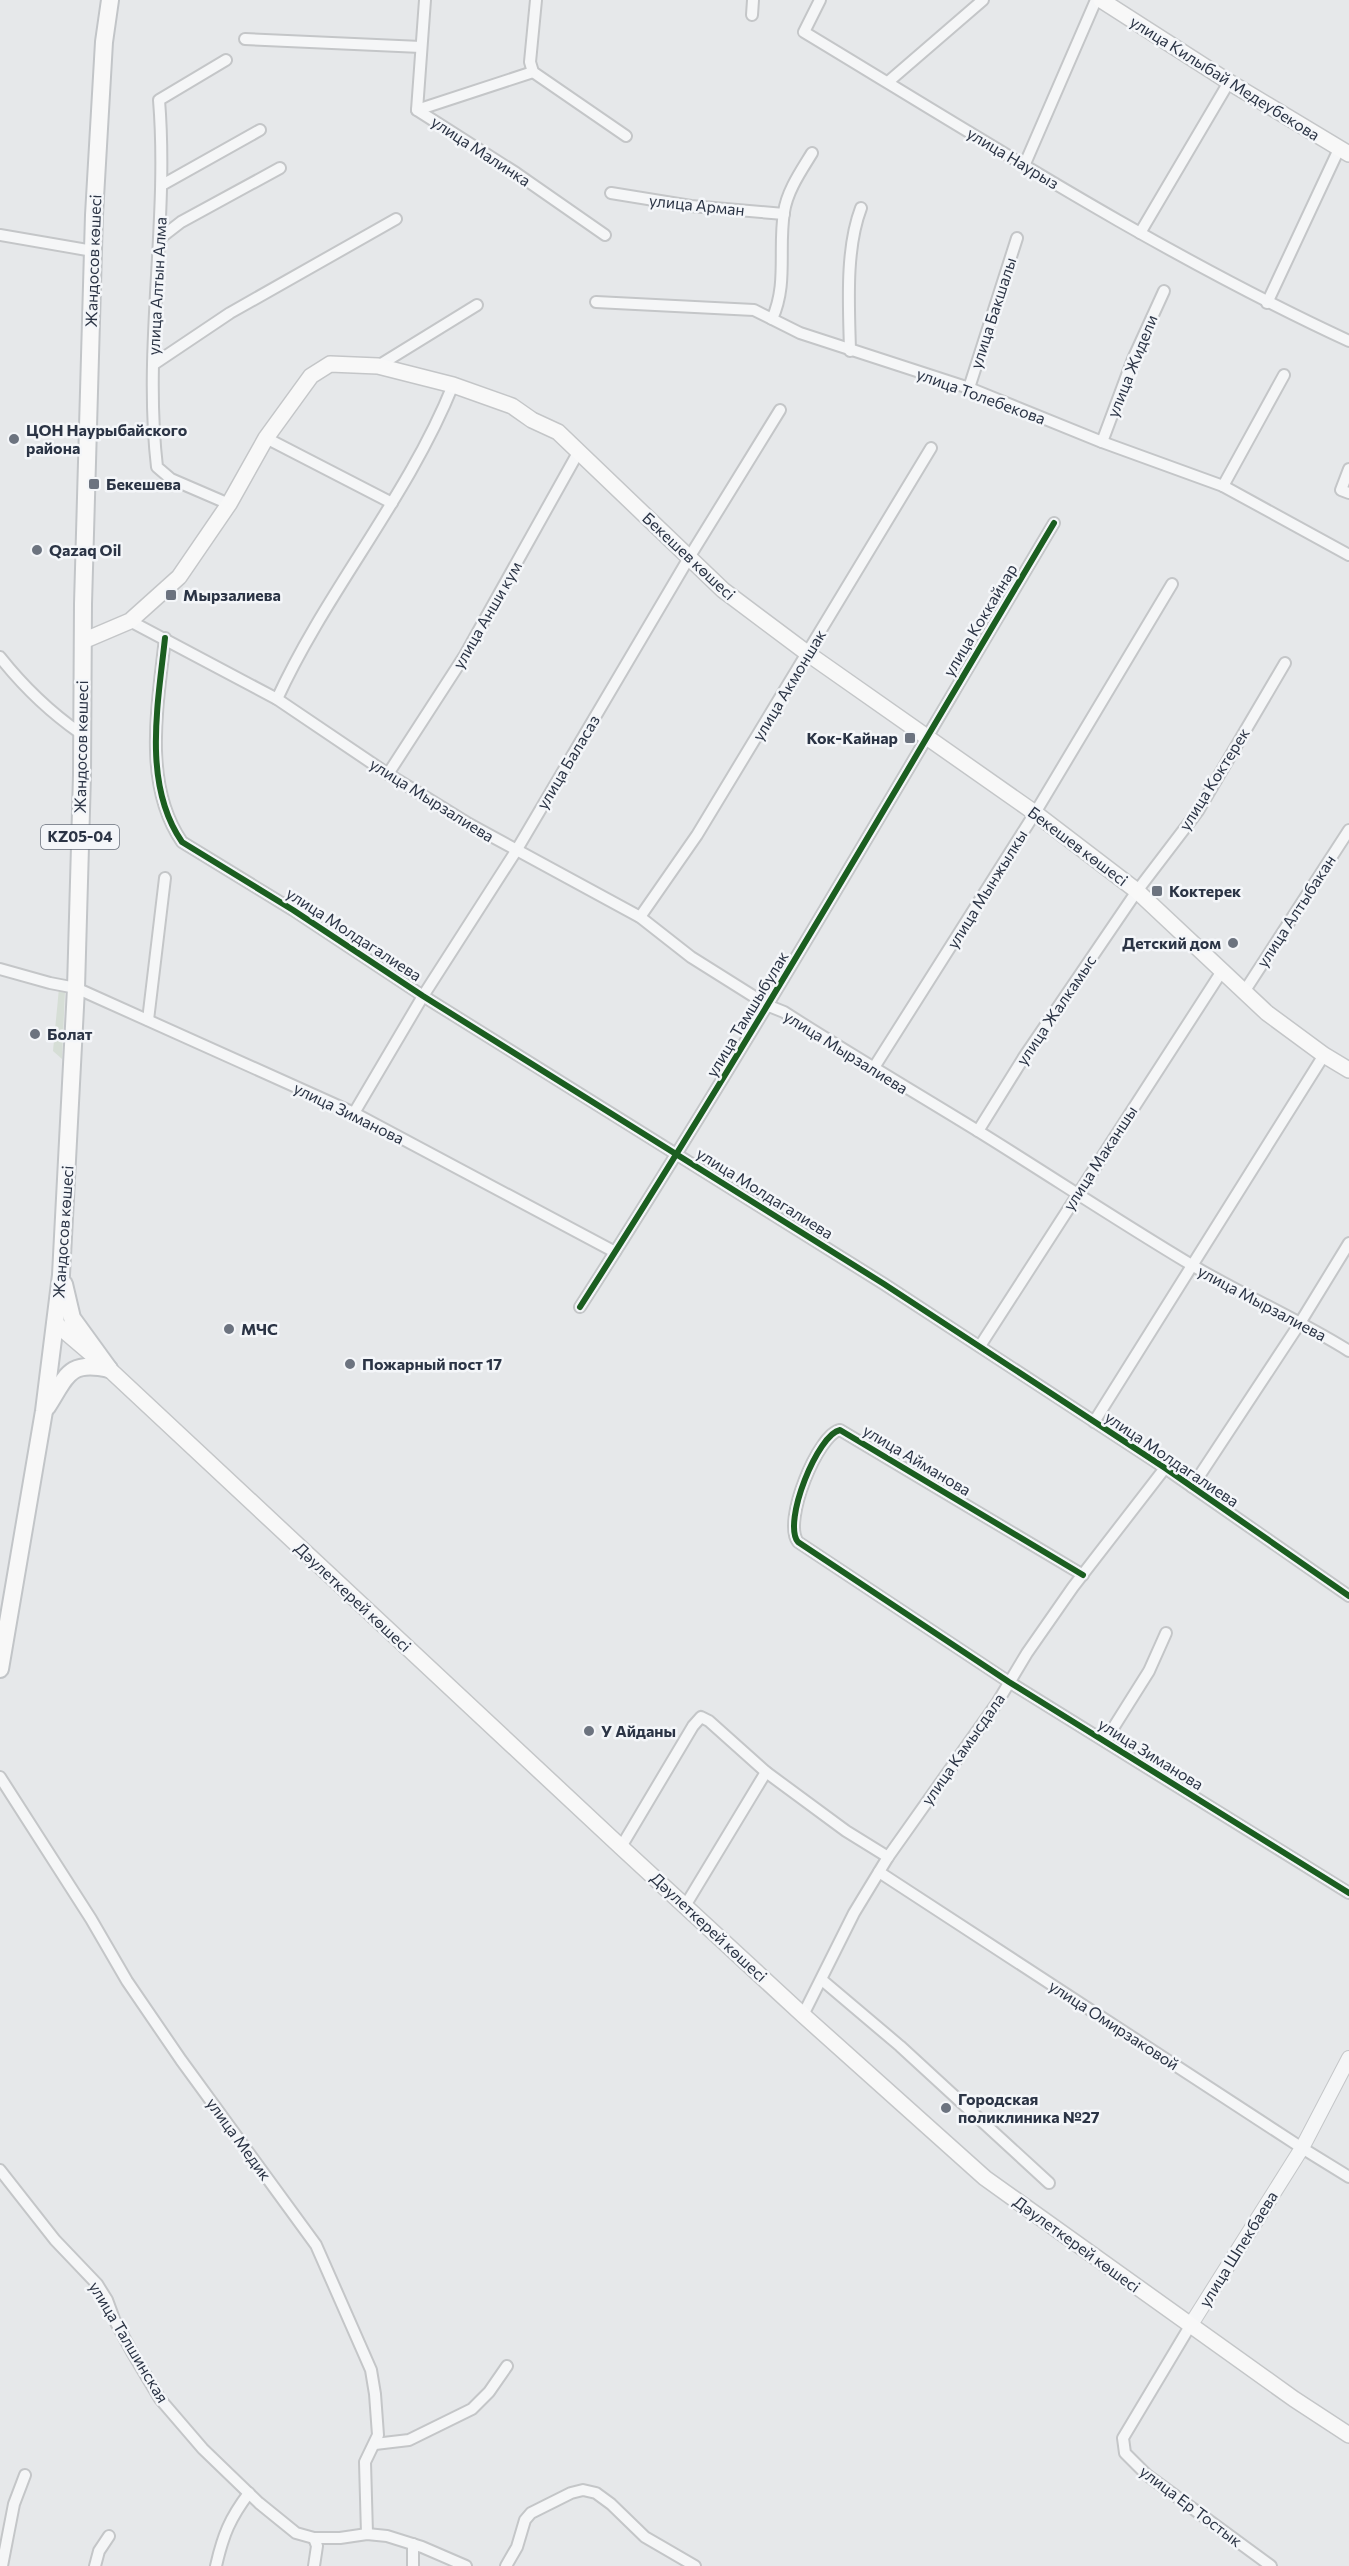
<svg xmlns="http://www.w3.org/2000/svg" width="1349" height="2566" viewBox="0 0 1349 2566" font-family="Commissioner,sans-serif">
  <style>
    .green { fill: #d6ded6 }
    .lines { fill: none; stroke-linecap: round; stroke-linejoin: round }
    .minor-casing { stroke: #c4c6c8; stroke-width: 14 }
    .tertiary-casing { stroke: #c4c6c8; stroke-width: 16 }
    .secondary-casing { stroke: #c4c6c8; stroke-width: 18 }
    .primary-casing { stroke: #c2c5c8; stroke-width: 20 }
    .minor { stroke: #f5f6f7; stroke-width: 10 }
    .tertiary { stroke: #f5f6f7; stroke-width: 14 }
    .secondary { stroke: #f8f8f8; stroke-width: 15 }
    .primary { stroke: #f8f8f8; stroke-width: 16 }
    .cycleway-casing { stroke: #f4f6f9; stroke-width: 10 }
    .cycleway { stroke: #1b5e20; stroke-width: 6 }
    .poi-dot { fill: #6c737f; stroke: #f4f6f9; stroke-width: 2 }
    .labels { text-anchor: middle; stroke-width: 5; stroke-linejoin: round; paint-order: stroke }
    .shield { fill: #f4f6f9; stroke: #676e7b; stroke-width: 1.5 }
    .shield-label { font-size: 15px; font-weight: bold; fill: #2b3445 }
    .street-label { font-size: 16px; fill: #2b3445; stroke: #f4f6f9 }
    .poi-label { font-size: 16px; font-weight: bold; fill: #2b3445; stroke: #f4f6f9; text-anchor: start }
  </style>
  <rect width="100%" height="100%" fill="#e6e8ea"/>
  <polygon class="green" points="59,988 65,991 62,1059 53,1051"/>
  <g class="lines">
    <g class="minor-casing">
      <g id="minor">
        <polyline points="425,0 417,110 516,173 605,235"/>
        <polyline points="536,0 530,62 533,72 626,136"/>
        <path d="M820,0L804,32C983,140 1159,253 1349,341"/>
        <polyline points="752,15 753,0"/>
        <polyline points="245,39 421,47"/>
        <path d="M226,60L159,100C169,222 143,346 157,467L171,479L229,504"/>
        <polyline points="888,82 983,0"/>
        <polyline points="417,110 533,72"/>
        <polyline points="1024,166 1096,0"/>
        <polyline points="162,185 260,130"/>
        <polyline points="611,193 691,206 784,214"/>
        <polyline points="1140,233 1229,82"/>
        <polyline points="0,235 93,251"/>
        <polyline points="159,239 181,222 280,168"/>
        <polyline points="596,302 754,310 800,333 969,388 1102,442 1223,486 1349,555"/>
        <polyline points="1267,303 1339,149"/>
        <path d="M772,319C788,284 778,249 784,212C787,191 801,171 812,153"/>
        <path d="M850,351C849,307 845,250 861,208"/>
        <polyline points="154,364 230,313 396,219"/>
        <polyline points="378,366 477,305"/>
        <polyline points="969,388 1017,238"/>
        <polyline points="266,438 392,503"/>
        <polyline points="1102,442 1133,359 1164,291"/>
        <polyline points="1349,469 1341,490 1349,493"/>
        <polyline points="1223,486 1284,375"/>
        <path d="M130,621L277,699L388,774L469,824L640,917L691,957L769,1006L784,1012C848,1053 913,1091 978,1131C1049,1175 1118,1221 1190,1264C1242,1295 1298,1319 1349,1351"/>
        <path d="M165,638C158,704 142,784 182,842L293,910L423,996L884,1284L1165,1468L1349,1596"/>
        <path d="M0,657C23,686 50,712 80,733"/>
        <path d="M277,699C327,590 408,497 453,385"/>
        <polyline points="388,774 465,655 579,451"/>
        <polyline points="640,917 697,835 931,448"/>
        <polyline points="0,969 50,983 76,988 354,1113 615,1252"/>
        <polyline points="1244,992 1349,830"/>
        <polyline points="148,1020 165,878"/>
        <polyline points="873,1069 1035,813 1172,584"/>
        <polyline points="354,1113 423,996 516,851 690,556 780,410"/>
        <polyline points="978,1131 1024,1057 1137,891 1198,811 1285,663"/>
        <path d="M580,1307C745,1050 898,785 1054,523"/>
        <polyline points="980,1346 1222,971"/>
        <polyline points="1094,1422 1324,1055"/>
        <polyline points="1192,1487 1300,1323 1349,1243"/>
        <path d="M1083,1575L840,1430C818,1434 782,1522 798,1542L1009,1682L1349,1893"/>
        <polyline points="1105,1741 1149,1671 1166,1633"/>
        <polyline points="0,1777 91,1919 127,1981 181,2060 316,2245 371,2370 375,2394 378,2435 365,2462 367,2534"/>
        <polyline points="621,1847 693,1726 701,1717 709,1721 766,1772 846,1831 888,1857"/>
        <polyline points="879,1872 1302,2148 1349,2177"/>
        <polyline points="685,1906 766,1772"/>
        <polyline points="822,1980 900,2046 1049,2183"/>
        <polyline points="803,2015 854,1913 888,1857 997,1703 1027,1653 1073,1587 1165,1468"/>
        <polyline points="0,2170 55,2240 97,2284 107,2300 114,2319 132,2352 160,2399 203,2449 259,2503 296,2533 314,2538 340,2538 367,2534 387,2536 422,2547 466,2566"/>
        <polyline points="1190,2326 1123,2438 1125,2453 1147,2475 1271,2566"/>
        <polyline points="375,2444 409,2440 472,2409 489,2392 507,2366"/>
        <polyline points="413,2544 413,2566"/>
        <polyline points="2,2566 14,2504 25,2475"/>
        <polyline points="95,2566 99,2551 109,2536"/>
        <path d="M216,2566C223,2535 230,2518 249,2493"/>
        <polyline points="314,2566 317,2546 314,2538"/>
        <polyline points="506,2566 517,2547 525,2520 531,2513 571,2493 583,2490 596,2493 611,2504 645,2537 695,2566"/>
      </g>
    </g>
    <g class="tertiary-casing">
      <polyline id="tertiary" points="1190,2326 1302,2148 1349,2058"/>
    </g>
    <g class="secondary-casing">
      <g id="secondary">
        <polyline points="1101,0 1229,82 1349,154"/>
        <polyline points="83,641 130,621 179,577 229,504 266,438 311,376 330,364 378,366 453,385 512,406 532,420 558,432 723,590 807,653 1035,813 1137,891 1267,1013 1324,1055 1349,1070"/>
        <polyline points="55,1323 109,1369 621,1847 803,2015 985,2178 1294,2399 1349,2435"/>
      </g>
    </g>
    <g class="primary-casing">
      <g id="primary">
        <polyline points="64,1284 72,1318 109,1369"/>
        <path d="M47,1407C67,1376 68,1360 109,1369"/>
        <polyline points="0,1669 44,1411 61,1275 76,988 82,775 83,604 94,215 104,42 110,0"/>
      </g>
    </g>
    <use href="#minor" class="minor"/>
    <use href="#tertiary" class="tertiary"/>
    <use href="#secondary" class="secondary"/>
    <use href="#primary" class="primary"/>
    <g class="cycleway-casing">
      <g id="cycleway">
        <path d="M165,638C158,704 142,784 182,842L293,910L423,996L884,1284L1165,1468L1349,1596"/>
        <path d="M580,1307C745,1050 898,785 1054,523"/>
        <path d="M1083,1575L840,1430C818,1434 782,1522 798,1542L1009,1682L1349,1893"/>
      </g>
    </g>
    <use href="#cycleway" class="cycleway"/>
  </g>
  <g class="poi-dot">
    <circle cx="14" cy="439" r="6"/>
    <rect x="88" y="478" width="12" height="12" rx="3"/>
    <circle cx="37" cy="550" r="6"/>
    <rect x="165" y="589" width="12" height="12" rx="3"/>
    <rect x="904" y="732" width="12" height="12" rx="3"/>
    <rect x="1151" y="885" width="12" height="12" rx="3"/>
    <circle cx="1233" cy="943" r="6"/>
    <circle cx="35" cy="1034" r="6"/>
    <circle cx="229" cy="1329" r="6"/>
    <circle cx="350" cy="1364" r="6"/>
    <circle cx="589" cy="1731" r="6"/>
    <circle cx="946" cy="2108" r="6"/>
  </g>
  <g class="labels">
    <rect class="shield" x="41" y="825" width="78" height="24" rx="4.5"/>
    <g class="shield-label">
      <text x="80" y="842">KZ05-04</text>
    </g>
    <g class="street-label">
      <text transform="translate(1225 78) rotate(32)" y="6">улица Килыбай Медеубекова</text>
      <text transform="translate(481 151) rotate(33)" y="6">улица Малинка</text>
      <text transform="translate(1013 158) rotate(31)" y="6">улица Наурыз</text>
      <text transform="translate(697 205) rotate(6)" y="6">улица Арман</text>
      <text transform="translate(93 261) rotate(-88)" y="6">Жандосов көшесі</text>
      <text transform="translate(157 286) rotate(-87)" y="6">улица Алтын Алма</text>
      <text transform="translate(993 313) rotate(-72)" y="6">улица Бакшалы</text>
      <text transform="translate(1132 366) rotate(-68)" y="6">улица Жидели</text>
      <text transform="translate(981 396) rotate(20)" y="6">улица Толебекова</text>
      <text transform="translate(689 556) rotate(43)" y="6">Бекешев көшесі</text>
      <text transform="translate(487 615) rotate(-60)" y="6">улица Анши кум</text>
      <text transform="translate(980 620) rotate(-59)" y="6">улица Коккайнар</text>
      <text transform="translate(789 685) rotate(-59)" y="6">улица Акмоншак</text>
      <text transform="translate(81 747) rotate(-89)" y="6">Жандосов көшесі</text>
      <text transform="translate(568 762) rotate(-59)" y="6">улица Баласаз</text>
      <text transform="translate(1214 779) rotate(-58)" y="6">улица Коктерек</text>
      <text transform="translate(432 800) rotate(32)" y="6">улица Мырзалиева</text>
      <text transform="translate(1078 846) rotate(37)" y="6">Бекешев көшесі</text>
      <text transform="translate(987 889) rotate(-58)" y="6">улица Мынжылкы</text>
      <text transform="translate(1296 911) rotate(-57)" y="6">улица Алтыбакан</text>
      <text transform="translate(354 934) rotate(33)" y="6">улица Молдагалиева</text>
      <text transform="translate(1056 1010) rotate(-56)" y="6">улица Жалкамыс</text>
      <text transform="translate(747 1014) rotate(-59)" y="6">улица Тамшыбулак</text>
      <text transform="translate(846 1052) rotate(32)" y="6">улица Мырзалиева</text>
      <text transform="translate(349 1113) rotate(26)" y="6">улица Зиманова</text>
      <text transform="translate(1100 1158) rotate(-57)" y="6">улица Маканшы</text>
      <text transform="translate(765 1193) rotate(32)" y="6">улица Молдагалиева</text>
      <text transform="translate(63 1232) rotate(-86)" y="6">Жандосов көшесі</text>
      <text transform="translate(1262 1303) rotate(28)" y="6">улица Мырзалиева</text>
      <text transform="translate(1172 1459) rotate(34)" y="6">улица Молдагалиева</text>
      <text transform="translate(917 1460) rotate(31)" y="6">улица Айманова</text>
      <text transform="translate(353 1597) rotate(43)" y="6">Дәулеткерей көшесі</text>
      <text transform="translate(963 1749) rotate(-55)" y="6">улица Камысдала</text>
      <text transform="translate(1151 1754) rotate(32)" y="6">улица Зиманова</text>
      <text transform="translate(709 1927) rotate(43)" y="6">Дәулеткерей көшесі</text>
      <text transform="translate(1114 2025) rotate(33)" y="6">улица Омирзаковой</text>
      <text transform="translate(239 2139) rotate(54)" y="6">улица Медик</text>
      <text transform="translate(1077 2244) rotate(36)" y="6">Дәулеткерей көшесі</text>
      <text transform="translate(1238 2249) rotate(-58)" y="6">улица Шпекбаева</text>
      <text transform="translate(129 2342) rotate(59)" y="6">улица Талшинская</text>
      <text transform="translate(1191 2506) rotate(37)" y="6">улица Ер Тостык</text>
    </g>
    <g class="poi-label">
      <text x="26" y="436">ЦОН Наурыбайского<tspan x="26" dy="18">района</tspan></text>
      <text x="106" y="490">Бекешева</text>
      <text x="49" y="556">Qazaq Oil</text>
      <text x="183" y="601">Мырзалиева</text>
      <text x="898" y="744" text-anchor="end">Кок-Кайнар</text>
      <text x="1169" y="897">Коктерек</text>
      <text x="1221" y="949" text-anchor="end">Детский дом</text>
      <text x="47" y="1040">Болат</text>
      <text x="241" y="1335">МЧС</text>
      <text x="362" y="1370">Пожарный пост 17</text>
      <text x="601" y="1737">У Айданы</text>
      <text x="958" y="2105">Городская<tspan x="958" dy="18">поликлиника №27</tspan></text>
    </g>
  </g>
</svg>
